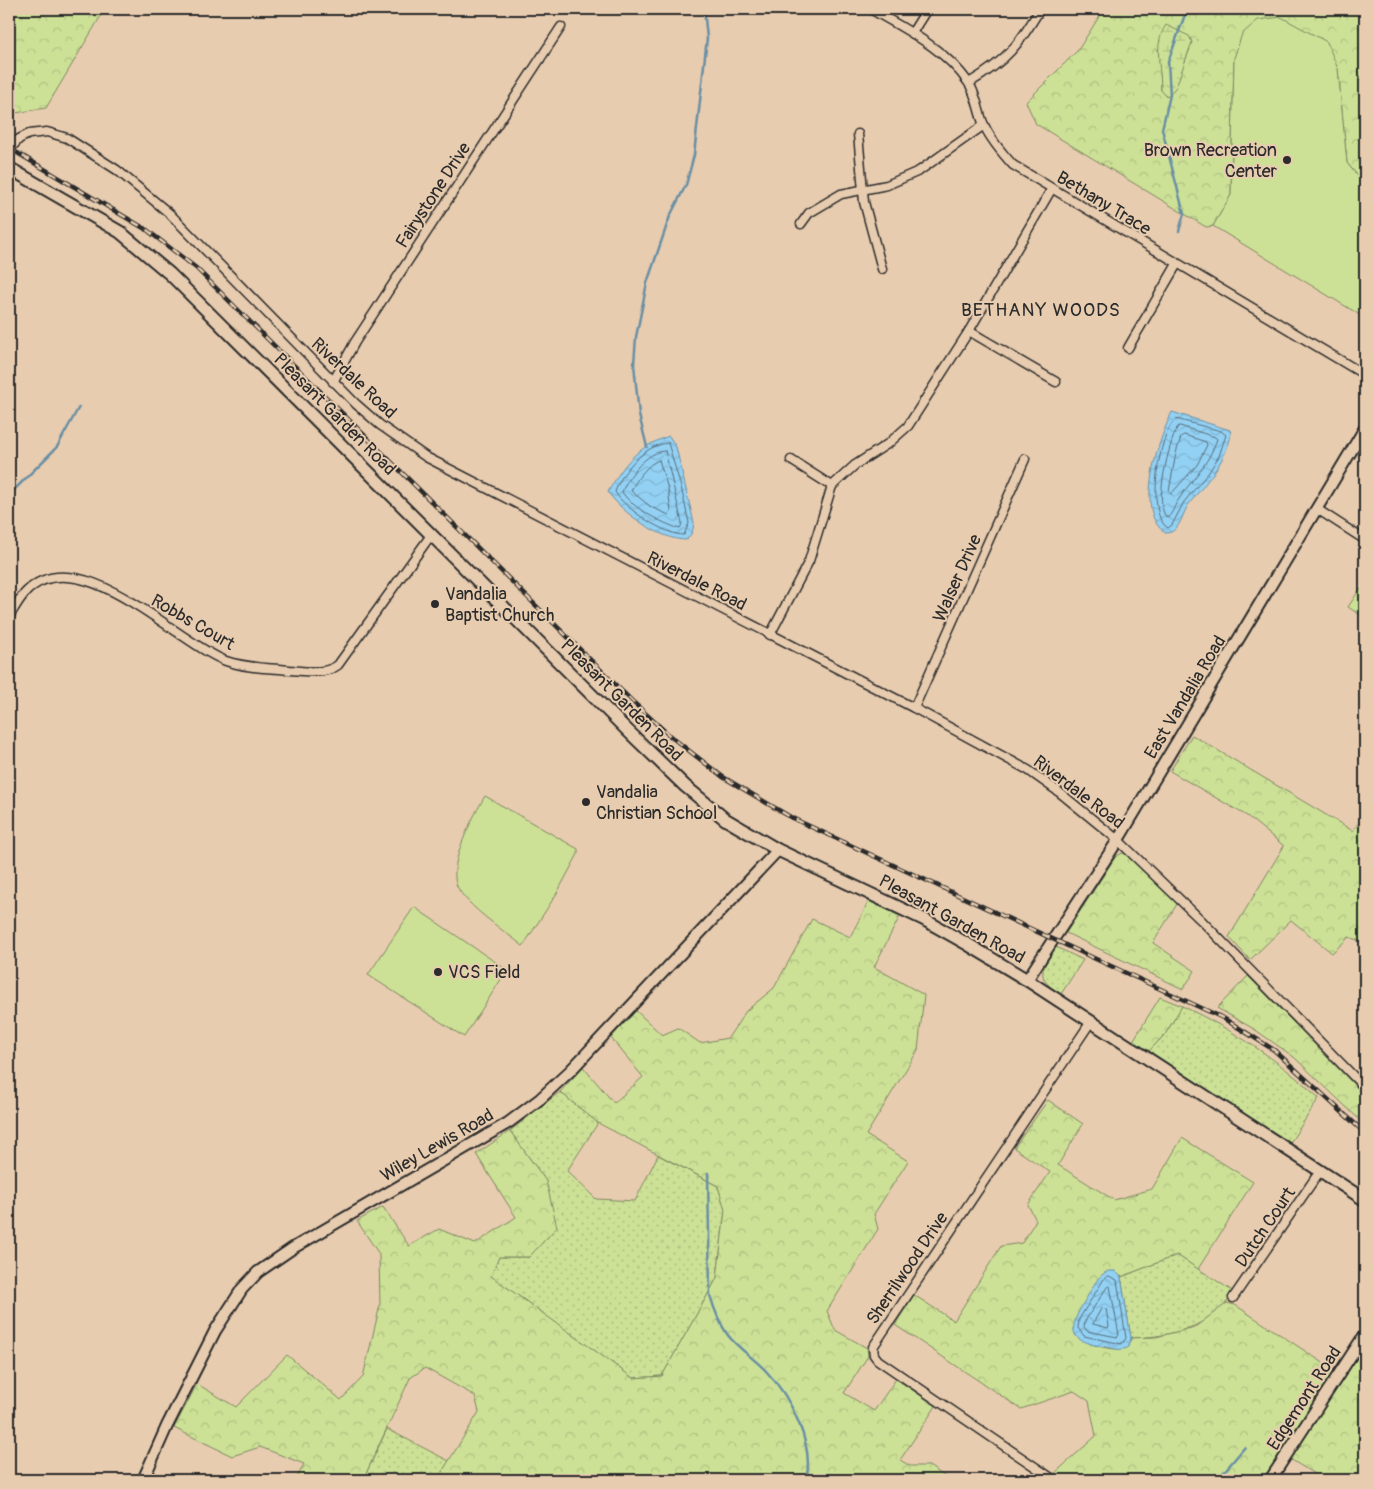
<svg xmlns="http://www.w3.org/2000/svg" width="1374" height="1489" viewBox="0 0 1374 1489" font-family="Pangolin,sans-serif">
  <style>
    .grass { fill: url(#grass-dots); stroke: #7c8660 }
    .forest { fill: url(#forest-crowns); stroke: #7c8660; fill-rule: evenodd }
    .wetland { fill: url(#wetland-marsh); stroke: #7c8660 }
    .green { fill: #cce196; stroke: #7c8660 }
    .water { fill: url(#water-waves); stroke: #698fa4 }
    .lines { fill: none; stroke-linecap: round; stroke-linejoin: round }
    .shore { stroke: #556d7b; stroke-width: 1 }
    .stream { stroke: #698fa4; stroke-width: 2.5 }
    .minor-casing { stroke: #2b2b2b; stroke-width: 11 }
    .tertiary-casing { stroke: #2b2b2b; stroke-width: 14 }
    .secondary-casing { stroke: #2b2b2b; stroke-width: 15 }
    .minor { stroke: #e8ccaf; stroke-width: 8 }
    .tertiary { stroke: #e8ccaf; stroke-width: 10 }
    .secondary { stroke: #e8ccaf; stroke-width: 11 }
    .rail-casing { stroke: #2b2b2b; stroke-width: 4.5 }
    .rail { stroke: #e8ccaf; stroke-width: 2.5; stroke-dasharray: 8; stroke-linecap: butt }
    .poi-dot { fill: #2b2b2b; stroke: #e8ccaf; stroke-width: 2 }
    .labels { text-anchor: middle; stroke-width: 4; stroke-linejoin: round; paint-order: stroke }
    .poi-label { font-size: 18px; fill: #2b2b2b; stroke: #e8ccaf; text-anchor: start }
    .street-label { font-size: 18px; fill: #2b2b2b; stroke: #e8ccaf }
    .neighbourhood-label { font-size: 19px; letter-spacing: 1px; fill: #2b2b2b; stroke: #e8ccaf }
  </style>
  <defs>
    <pattern id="grass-dots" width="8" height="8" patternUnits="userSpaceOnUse" patternTransform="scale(1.25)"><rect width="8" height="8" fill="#cce196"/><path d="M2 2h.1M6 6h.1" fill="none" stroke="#afc181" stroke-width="1.8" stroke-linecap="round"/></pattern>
    <pattern id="forest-crowns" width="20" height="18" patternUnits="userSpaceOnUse" patternTransform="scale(1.25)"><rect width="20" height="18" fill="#cce196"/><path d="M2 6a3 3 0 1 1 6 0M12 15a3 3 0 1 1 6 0" fill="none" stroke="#afc181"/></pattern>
    <pattern id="wetland-marsh" width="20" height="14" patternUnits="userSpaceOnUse" patternTransform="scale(1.25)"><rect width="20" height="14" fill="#cce196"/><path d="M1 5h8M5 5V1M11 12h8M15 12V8" fill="none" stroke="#afc181"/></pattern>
    <pattern id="water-waves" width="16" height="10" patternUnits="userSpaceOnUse" patternTransform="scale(1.25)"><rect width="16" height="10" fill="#93d1f4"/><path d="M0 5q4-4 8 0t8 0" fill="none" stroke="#7fb4d1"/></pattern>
  </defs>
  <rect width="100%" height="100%" fill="#e8ccaf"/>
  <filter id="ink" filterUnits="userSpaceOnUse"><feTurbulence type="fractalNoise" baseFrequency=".02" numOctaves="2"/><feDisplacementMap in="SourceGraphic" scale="10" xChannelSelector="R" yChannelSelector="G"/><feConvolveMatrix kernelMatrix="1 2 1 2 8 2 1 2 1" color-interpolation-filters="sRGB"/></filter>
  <g filter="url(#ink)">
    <g class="grass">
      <path d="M1056,947L1083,960L1061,994C1035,978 1040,971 1056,947Z"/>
      <path d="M1182,1006C1235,1031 1276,1058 1319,1098L1290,1143L1149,1051L1166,1033Z"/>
      <polygon points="560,1092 598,1123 567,1171 596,1199 635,1201 658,1155 718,1186 725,1210 717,1278 662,1376 633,1378 490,1276 499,1257 529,1257 546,1181 510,1131"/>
      <path d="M1177,1255L1234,1292C1213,1327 1170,1337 1131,1338L1121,1277Z"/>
      <polygon points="387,1429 449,1461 437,1480 363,1480"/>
    </g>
    <g class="forest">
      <polygon points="9,9 105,9 46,108 9,114"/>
      <path d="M1104,9H1365V185L1347,163L1338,69L1234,58L1231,195L1213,226L1206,227L1036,124L1026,102L1078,50ZM1158,49H1190L1184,63L1161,90V71Z"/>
      <polygon points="1360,589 1365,592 1365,618 1348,607"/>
      <polygon points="1192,735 1353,831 1365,813 1365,943 1349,937 1332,953 1291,920 1250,960 1229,937 1284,846 1247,816 1170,771"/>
      <polygon points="1123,853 1130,856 1177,904 1153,943 1195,971 1183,989 1066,933 1116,856"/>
      <polygon points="869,901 900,916 874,967 924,995 918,1050 866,1135 908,1161 874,1214 878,1229 827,1311 835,1330 867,1348 868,1356 844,1393 874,1411 896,1379 936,1406 900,1460 910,1466 929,1466 950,1480 437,1480 479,1412 475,1396 425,1368 410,1378 363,1480 296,1480 304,1464 260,1447 232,1456 174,1428 197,1384 236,1407 287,1355 341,1400 363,1377 380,1305 379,1254 357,1221 383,1207 409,1246 439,1229 475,1244 516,1217 476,1154 510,1131 546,1181 557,1227 529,1257 499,1257 491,1276 633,1378 662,1376 717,1278 725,1210 718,1186 598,1123 560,1092 583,1067 614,1103 643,1077 611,1038 635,1010 662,1035 678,1028 700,1043 728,1038 746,1011 774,988 812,919 850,937"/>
      <polygon points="1248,976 1365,1096 1365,1125 1294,1057 1254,1029 1217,1008"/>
      <polygon points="1160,997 1182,1006 1166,1033 1149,1051 1133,1041"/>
      <path d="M1048,1100L1083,1124L1058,1165L1114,1200L1152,1189L1182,1138L1253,1182L1198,1269L1177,1255L1121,1277L1115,1271L1075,1335C1084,1344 1118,1354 1129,1346L1131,1338L1156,1337L1195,1327L1227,1303L1235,1305L1334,1370L1264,1480H1053L1055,1473L1096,1436L1089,1401L1074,1391L1021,1409L895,1325L914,1295L954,1321L1001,1246L1022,1243L1036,1220L1028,1205L1050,1172L1014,1148Z"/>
      <polygon points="1365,1346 1365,1480 1324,1480 1290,1459"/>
    </g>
    <path class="wetland" d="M1166,25L1189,36L1192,42L1176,87L1167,97L1161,90C1161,67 1153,44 1166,25Z"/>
    <g class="green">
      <polygon points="1281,17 1327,42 1338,69 1347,163 1365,185 1365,318 1213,226 1231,195 1234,58 1242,34 1258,20"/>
      <path d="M485,796L578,849V854L557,893L523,946C507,933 465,905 457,886C447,864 474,815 485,796Z"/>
      <polygon points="414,907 507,970 464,1037 368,975"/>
    </g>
    <g class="water">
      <path d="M1172,412L1230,430L1231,434C1226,462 1206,482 1189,504C1182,513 1180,533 1166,533C1133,513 1159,439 1172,412Z"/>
      <path d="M669,436L676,447L694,523L692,533L686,540C661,540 622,513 608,492C625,462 636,448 669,436Z"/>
      <path d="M1108,1271H1115L1121,1277L1131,1338L1129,1347C1122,1351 1115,1349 1107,1347C1065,1342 1068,1328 1087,1297C1093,1287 1097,1276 1108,1271Z"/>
    </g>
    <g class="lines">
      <g class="shore">
        <path d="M1176,419L1221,431L1226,435L1219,456L1209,472L1184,502L1172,525L1168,528C1145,516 1159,431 1176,419Z"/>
        <path d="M1180,426L1215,437L1217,439C1207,467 1194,476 1179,499C1174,505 1173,514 1167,518C1153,504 1169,444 1177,428Z"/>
        <polygon points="1184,435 1206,442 1207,445 1197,465 1171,494 1169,491 1176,453 1181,437"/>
        <path d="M668,443L681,487L689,523L684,535C665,535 625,509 615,492C622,471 644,445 668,443Z"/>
        <path d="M665,451L682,523L680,529C662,523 632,508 622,492C628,476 647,451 665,451Z"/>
        <path d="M659,460L668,489L671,512L669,515L651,507L631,491C635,481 648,463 659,460Z"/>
        <polygon points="1109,1276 1117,1280 1126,1338 1122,1344 1084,1336 1078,1328 1079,1319 1104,1279"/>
        <polygon points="1110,1286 1119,1335 1117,1337 1087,1331 1084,1327 1085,1321 1107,1287"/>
        <polygon points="1102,1308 1106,1309 1109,1326 1108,1328 1093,1324"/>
      </g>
      <g class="stream">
        <polyline points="1179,231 1184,214 1162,129 1170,95 1168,62 1187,9"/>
        <polyline points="647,447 639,415 634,364 636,337 647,283 670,216 686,185 694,155 707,38 704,9"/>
        <polyline points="9,495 57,447 79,407"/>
        <path d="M708,1173L710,1295C714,1309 719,1322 727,1334C737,1348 754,1358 766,1371C790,1396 815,1445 806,1480"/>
        <polyline points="1217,1480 1245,1447"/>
      </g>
      <g class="minor-casing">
        <g id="minor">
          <path d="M874,11C908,31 945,49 968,82C977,94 978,112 984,125C991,140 1002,153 1013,165L1365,375"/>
          <polyline points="912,33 927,9"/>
          <path d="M969,83C1006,61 1019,45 1040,9"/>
          <polyline points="858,134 864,202 882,269"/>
          <polyline points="9,150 19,139 29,134 47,132 67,138 117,170 170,214 356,404 380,425 426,457 914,708 1028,770 1059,792 1118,840 1203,922 1365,1088"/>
          <polyline points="801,224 809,213 841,194 887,185 919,171 984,125"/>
          <polyline points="969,331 1056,382"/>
          <polyline points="1128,348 1177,264"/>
          <polyline points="333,382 355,342 561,27"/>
          <polyline points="791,460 832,486"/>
          <polyline points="1317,509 1365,540"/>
          <path d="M9,617C14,609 19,599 26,592C78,538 176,642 226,661C246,668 269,668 290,670C305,671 325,675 338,665L431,535"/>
          <polyline points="770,635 809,561 832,486 855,465 889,443 908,426 969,331 1051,190"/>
          <polyline points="914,708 1025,459"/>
          <polyline points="1233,1298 1320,1171"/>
          <polyline points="1050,1477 878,1360 874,1355 873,1347 1090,1023"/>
        </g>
      </g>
      <g class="tertiary-casing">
        <g id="tertiary">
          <polyline points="1027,980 1118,840 1365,428"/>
          <polyline points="143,1480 167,1426 215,1331 242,1289 258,1272 293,1248 508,1123 540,1099 571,1070 778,850"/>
          <polyline points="1270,1480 1365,1334"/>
        </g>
      </g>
      <g class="secondary-casing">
        <polyline id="secondary" points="9,168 120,232 170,274 628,731 685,786 725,819 778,850 923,919 969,945 1027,980 1365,1200"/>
      </g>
      <use href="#minor" class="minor"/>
      <use href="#tertiary" class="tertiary"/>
      <use href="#secondary" class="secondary"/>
      <g class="rail-casing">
        <polyline id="rail" points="9,148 147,230 196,268 634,703 670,736 723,777 792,818 1223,1018 1274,1050 1365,1133"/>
      </g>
      <use href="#rail" class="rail"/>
    </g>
  </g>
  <g class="poi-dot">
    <circle cx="1287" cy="160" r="5"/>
    <circle cx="435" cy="604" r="5"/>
    <circle cx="586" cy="802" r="5"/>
    <circle cx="438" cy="972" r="5"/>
  </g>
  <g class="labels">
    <g class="poi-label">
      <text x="1277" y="156" text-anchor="end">Brown Recreation<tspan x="1277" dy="21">Center</tspan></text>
      <text x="445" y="600">Vandalia<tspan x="445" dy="21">Baptist Church</tspan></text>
      <text x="596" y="798">Vandalia<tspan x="596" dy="21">Christian School</tspan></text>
      <text x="448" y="978">VCS Field</text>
    </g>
    <g class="street-label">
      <text transform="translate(433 195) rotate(-57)" y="6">Fairystone Drive</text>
      <text transform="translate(1104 203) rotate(31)" y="6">Bethany Trace</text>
      <text transform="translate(354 378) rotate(43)" y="6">Riverdale Road</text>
      <text transform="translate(335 414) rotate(45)" y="6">Pleasant Garden Road</text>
      <text transform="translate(957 578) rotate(-66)" y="6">Walser Drive</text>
      <text transform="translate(697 581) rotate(27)" y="6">Riverdale Road</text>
      <text transform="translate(193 622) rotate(30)" y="6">Robbs Court</text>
      <text transform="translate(1185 697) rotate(-59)" y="6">East Vandalia Road</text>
      <text transform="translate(622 700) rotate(45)" y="6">Pleasant Garden Road</text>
      <text transform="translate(1079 792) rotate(37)" y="6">Riverdale Road</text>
      <text transform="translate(952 919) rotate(29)" y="6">Pleasant Garden Road</text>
      <text transform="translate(437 1145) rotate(-30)" y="6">Wiley Lewis Road</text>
      <text transform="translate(1265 1227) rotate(-56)" y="6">Dutch Court</text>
      <text transform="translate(907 1268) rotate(-56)" y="6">Sherrilwood Drive</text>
      <text transform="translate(1304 1398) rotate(-57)" y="6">Edgemont Road</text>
    </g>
    <g class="neighbourhood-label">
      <text x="1041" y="316">BETHANY WOODS</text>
    </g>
  </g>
  <rect width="1374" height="1489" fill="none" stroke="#e8ccaf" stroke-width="30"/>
  <rect x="15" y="15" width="1344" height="1459" fill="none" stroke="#2b2b2b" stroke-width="2" filter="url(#ink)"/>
</svg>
